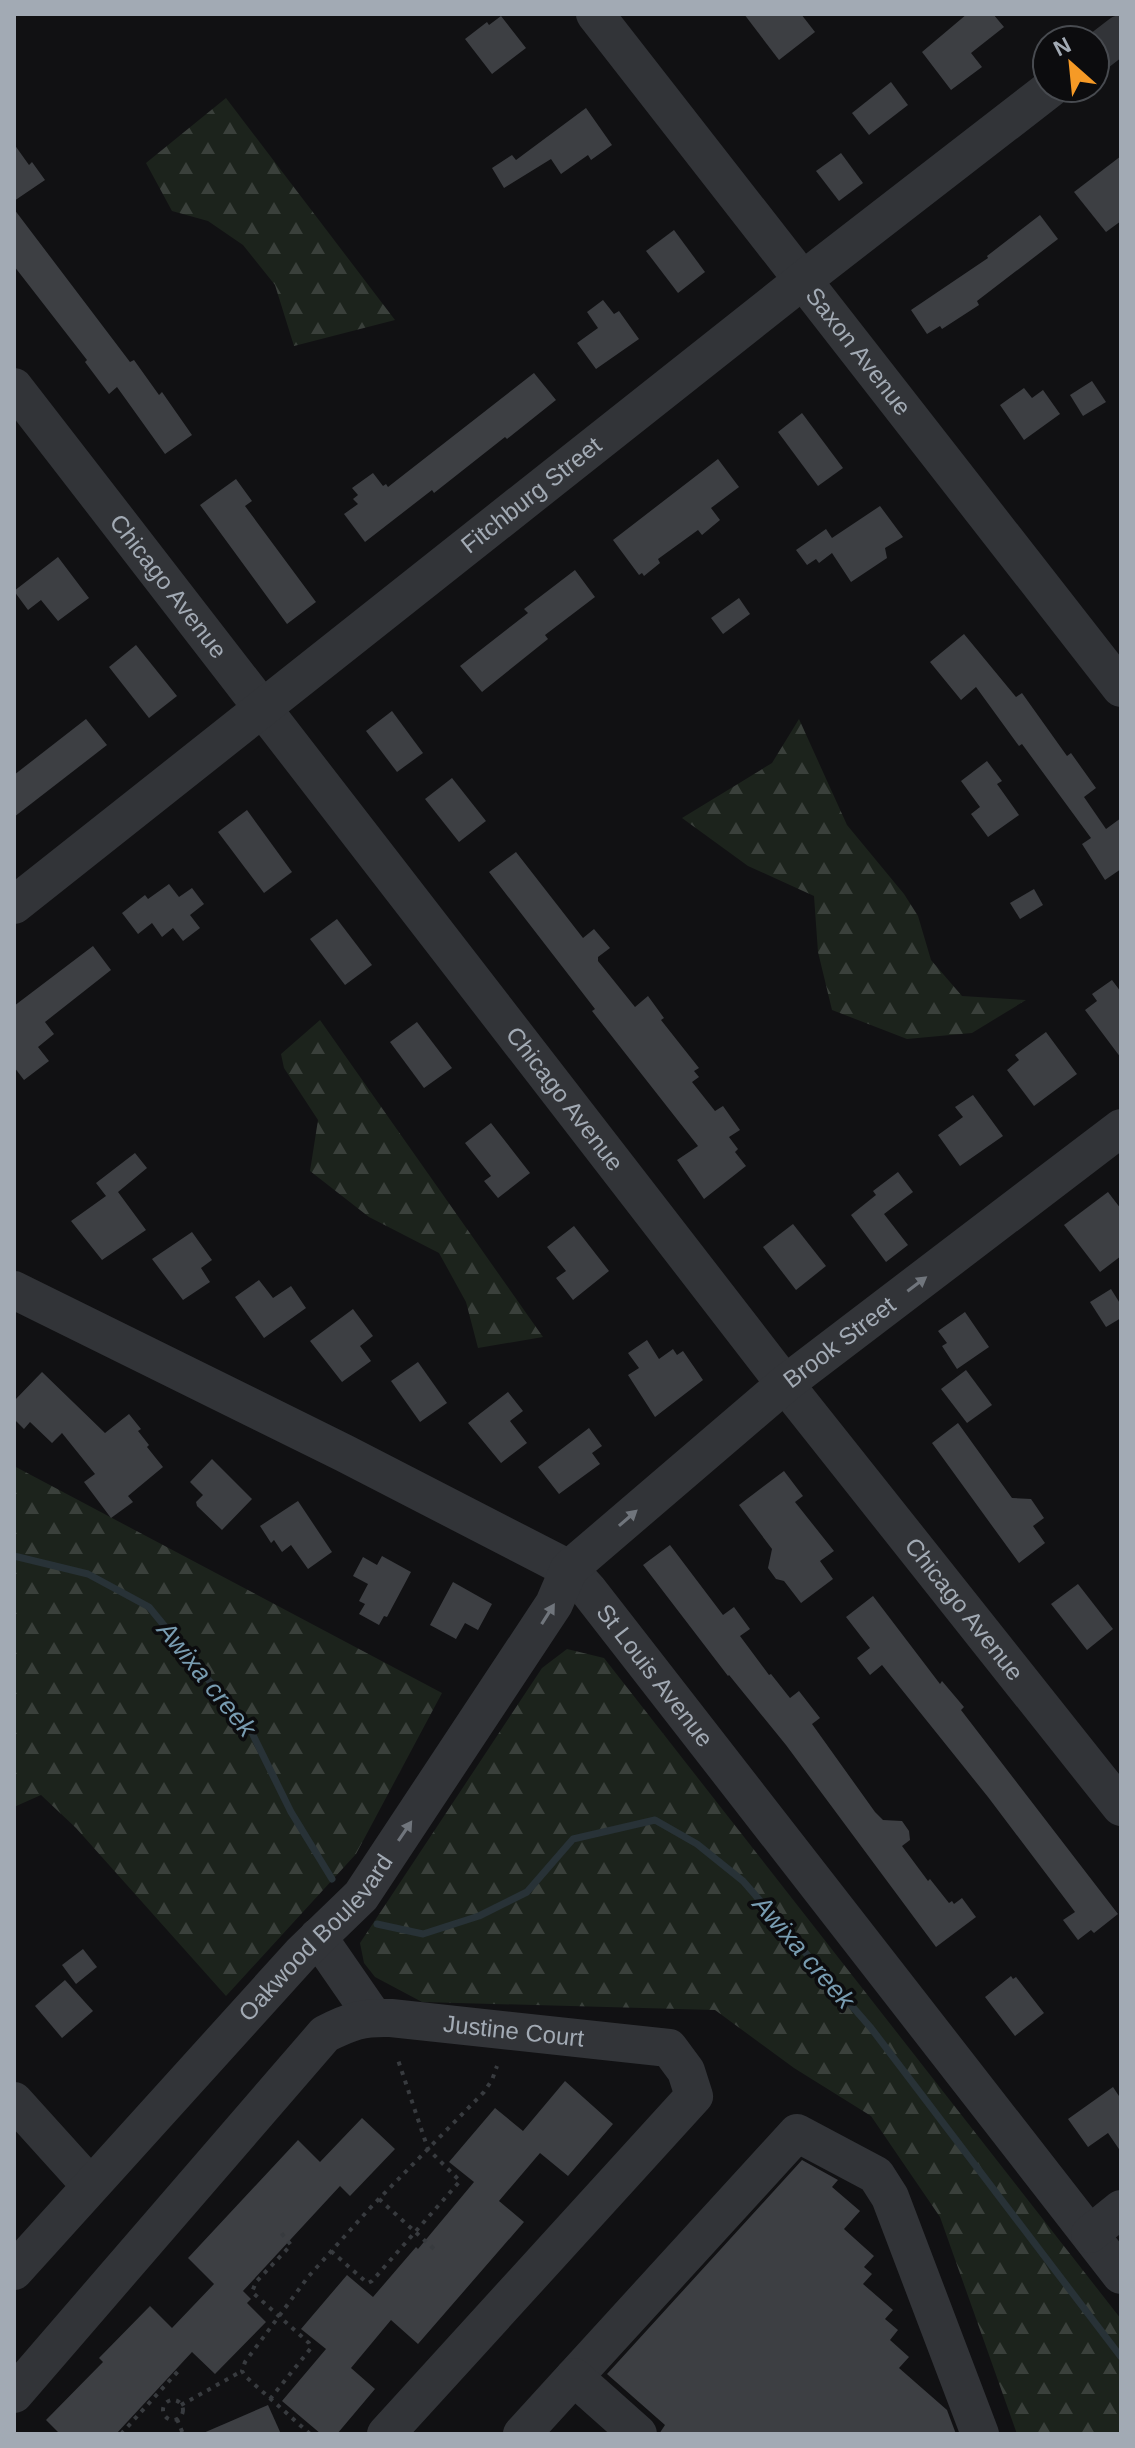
<svg xmlns="http://www.w3.org/2000/svg" width="1135" height="2448" viewBox="0 0 1135 2448" font-family="Helvetica,sans-serif">
  <style>
    .forest { fill: url(#forest-firs) }
    .lines { fill: none; stroke-linecap: round; stroke-linejoin: round }
    .stream { stroke: #283237; stroke-width: 7 }
    .building { fill: #3d3f43 }
    .path { stroke: #383b3f; stroke-width: 4; stroke-dasharray: 4 6; stroke-linecap: butt }
    .minor { stroke: #323438; stroke-width: 38 }
    .oneway { fill: #70757c }
    .labels { text-anchor: middle; stroke-width: 7; stroke-linejoin: round; paint-order: stroke }
    .street-label { font-size: 24px; fill: #a2aab4; stroke: #0c0c0e }
    .water-label { font-size: 26px; font-style: italic; fill: #789cb1; stroke: #0c0c0e }
  </style>
  <defs>
    <pattern id="forest-firs" width="22" height="20" patternUnits="userSpaceOnUse" patternTransform="scale(2)"><rect width="22" height="20" fill="#1c231c"/><path d="M5 1l3.5 6h-7zM16 11l3.5 6h-7z" fill="#3a403b"/></pattern>
  </defs>
  <rect width="100%" height="100%" fill="#111113"/>
  <g class="forest">
    <polygon points="226,98 395,320 294,346 275,285 243,245 208,221 172,211 146,163"/>
    <polygon points="799,719 847,825 904,894 918,916 931,960 962,996 1026,1000 972,1033 907,1039 832,1010 818,952 814,896 748,866 682,818 772,763"/>
    <polygon points="320,1020 543,1337 478,1348 466,1302 439,1253 369,1217 310,1171 318,1120 284,1068 281,1054"/>
    <polygon points="14,1466 442,1693 356,1854 226,1996 76,1828 41,1795 14,1807"/>
    <polygon points="567,1649 604,1658 1121,2319 1121,2434 1017,2434 940,2217 871,2116 794,2068 715,2010 422,2002 375,1977 364,1963 360,1943 542,1668"/>
  </g>
  <g class="lines">
    <g class="stream">
      <polyline points="14,1556 88,1574 149,1607 252,1733 291,1812 332,1879"/>
      <polyline points="377,1924 423,1934 479,1916 527,1892 573,1839 655,1820 697,1844 743,1881 871,2028 1121,2357"/>
    </g>
  </g>
  <g class="building">
    <polygon points="744,14 801,14 815,32 779,60"/>
    <polygon points="967,14 993,14 1004,27 971,53 982,67 951,90 922,52"/>
    <polygon points="501,16 526,48 492,74 465,39 487,22 489,25"/>
    <polygon points="891,82 908,105 869,135 852,113"/>
    <polygon points="586,108 612,145 591,160 588,155 561,174 551,159 504,188 492,168 512,155 516,160"/>
    <polygon points="14,144 29,165 32,162 45,180 14,201"/>
    <polygon points="841,153 863,183 839,201 816,171"/>
    <polygon points="1121,156 1121,221 1106,232 1074,192"/>
    <polygon points="14,209 130,362 134,360 159,395 162,392 192,435 165,454 117,387 109,394 85,362 87,360 14,266"/>
    <polygon points="1040,215 1058,239 977,301 979,305 942,329 940,326 927,334 911,310 988,258 987,256"/>
    <polygon points="674,230 705,272 678,293 646,251"/>
    <polygon points="603,300 614,314 619,311 639,339 596,369 577,343 598,328 587,312"/>
    <polygon points="534,373 556,400 507,439 505,437 434,493 432,490 365,542 344,514 358,504 353,499 358,495 352,488 373,473 383,486 386,484 388,487"/>
    <polygon points="1092,381 1106,402 1083,416 1070,395"/>
    <polygon points="1024,388 1032,398 1043,390 1060,414 1024,440 1000,405"/>
    <polygon points="802,413 843,468 818,486 778,432"/>
    <polygon points="718,459 739,487 711,508 720,520 702,535 698,530 658,559 660,563 644,576 642,573 639,575 613,540"/>
    <polygon points="236,479 252,501 245,506 316,602 287,624 200,505"/>
    <polygon points="880,506 903,537 885,548 887,558 851,582 832,553 819,563 816,559 807,565 796,550 826,529 832,538"/>
    <polygon points="58,557 89,598 58,621 41,600 28,610 14,591"/>
    <polygon points="575,570 595,597 545,635 548,639 482,692 460,666 528,613 524,609"/>
    <polygon points="739,598 750,614 723,634 711,618"/>
    <polygon points="964,634 1016,697 1022,693 1067,756 1071,753 1096,788 1084,797 1106,829 1121,818 1121,869 1105,880 1082,844 1091,838 1022,744 1019,746 976,687 961,700 930,662"/>
    <polygon points="136,645 177,696 149,718 109,667"/>
    <polygon points="392,711 423,753 397,772 366,731"/>
    <polygon points="86,719 107,745 14,817 14,775"/>
    <polygon points="987,761 1002,781 997,784 1019,815 988,837 971,814 980,807 961,781"/>
    <polygon points="452,778 486,821 459,842 425,799"/>
    <polygon points="247,810 292,872 264,893 218,832"/>
    <polygon points="516,852 583,938 594,929 610,948 598,957 598,961 635,1007 648,996 664,1018 661,1020 699,1068 694,1071 699,1077 692,1082 715,1111 723,1106 740,1130 729,1137 738,1149 735,1152 746,1166 704,1199 677,1160 698,1146 592,1011 595,1009 489,872"/>
    <polygon points="169,884 179,897 192,888 204,904 190,915 200,928 183,941 173,928 162,937 152,923 138,934 122,913 145,895 148,899"/>
    <polygon points="1034,889 1043,905 1020,919 1010,903"/>
    <polygon points="337,919 372,965 345,985 310,939"/>
    <polygon points="93,946 111,970 45,1022 54,1034 38,1047 49,1061 24,1080 14,1067 14,1006"/>
    <polygon points="1112,980 1121,992 1121,1058 1085,1010 1097,1001 1092,994"/>
    <polygon points="417,1022 452,1068 424,1088 390,1042"/>
    <polygon points="1046,1032 1077,1074 1034,1106 1007,1070 1019,1060 1015,1055"/>
    <polygon points="973,1095 1003,1136 960,1166 938,1135 963,1117 955,1107"/>
    <polygon points="491,1123 530,1173 498,1198 484,1181 491,1176 465,1143"/>
    <polygon points="135,1153 147,1168 118,1192 146,1230 102,1260 71,1221 106,1196 96,1183"/>
    <polygon points="898,1172 913,1192 884,1214 908,1245 886,1262 851,1215 876,1195 873,1191"/>
    <polygon points="1108,1192 1121,1209 1121,1256 1100,1272 1064,1225"/>
    <polygon points="793,1224 826,1266 796,1290 763,1247"/>
    <polygon points="574,1226 609,1271 573,1300 556,1278 566,1271 547,1247"/>
    <polygon points="192,1232 212,1260 201,1268 210,1282 183,1300 152,1259"/>
    <polygon points="259,1280 273,1298 291,1286 306,1308 264,1338 235,1297"/>
    <polygon points="1111,1289 1121,1305 1121,1318 1106,1327 1090,1302"/>
    <polygon points="353,1309 373,1336 360,1346 371,1361 342,1382 310,1341"/>
    <polygon points="965,1312 989,1347 957,1369 942,1346 947,1343 938,1331"/>
    <polygon points="647,1340 659,1359 673,1349 677,1355 683,1351 703,1380 655,1417 628,1375 639,1368 628,1353"/>
    <polygon points="418,1362 447,1403 420,1422 391,1381"/>
    <polygon points="966,1370 992,1405 967,1423 941,1389"/>
    <polygon points="42,1372 105,1433 129,1414 141,1429 138,1431 149,1445 147,1447 163,1467 128,1496 133,1502 111,1518 84,1482 95,1474 62,1433 52,1443 30,1422 24,1429 14,1419 14,1401"/>
    <polygon points="508,1392 523,1411 510,1421 527,1443 501,1463 468,1423"/>
    <polygon points="958,1423 1012,1498 1031,1499 1044,1518 1033,1526 1045,1543 1019,1563 932,1443"/>
    <polygon points="589,1428 602,1446 592,1453 600,1464 559,1494 538,1467"/>
    <polygon points="212,1459 252,1499 222,1530 197,1506 196,1502 203,1495 190,1482"/>
    <polygon points="784,1471 803,1496 795,1502 834,1551 820,1561 833,1579 801,1603 784,1581 776,1579 768,1568 772,1549 739,1505"/>
    <polygon points="298,1501 332,1552 308,1569 291,1545 282,1552 274,1540 271,1543 260,1526"/>
    <polygon points="670,1545 723,1615 734,1607 750,1629 740,1636 769,1675 771,1674 790,1698 799,1691 820,1718 812,1724 875,1812 883,1820 902,1821 909,1831 910,1840 902,1846 928,1881 930,1879 949,1903 952,1901 954,1904 962,1898 976,1917 936,1947 786,1745 729,1675 728,1676 643,1565"/>
    <polygon points="382,1556 411,1572 387,1617 384,1616 379,1625 359,1614 365,1604 359,1601 368,1584 353,1576 363,1557 377,1565"/>
    <polygon points="453,1582 492,1604 478,1630 465,1623 456,1639 430,1625"/>
    <polygon points="1078,1584 1113,1629 1087,1650 1051,1604"/>
    <polygon points="873,1596 940,1684 942,1681 964,1707 961,1710 1118,1914 1094,1933 1091,1930 1078,1940 1063,1920 1075,1912 988,1797 882,1665 870,1675 857,1658 870,1648 846,1617"/>
    <polygon points="83,1949 97,1967 76,1984 62,1965"/>
    <polygon points="1011,1976 1013,1979 1016,1977 1044,2013 1015,2036 985,1997"/>
    <polygon points="65,1980 93,2011 62,2038 35,2006"/>
    <polygon points="565,2081 613,2124 568,2176 540,2153 499,2201 524,2222 418,2344 391,2320 351,2368 375,2389 337,2434 321,2434 282,2401 326,2349 301,2329 347,2275 373,2297 416,2247 418,2249 474,2182 449,2162 495,2108 523,2131"/>
    <polygon points="1113,2087 1121,2099 1121,2152 1108,2133 1088,2147 1068,2119"/>
    <polygon points="362,2118 395,2149 350,2196 340,2186 243,2291 251,2299 247,2303 266,2322 215,2374 192,2352 116,2434 60,2434 46,2420 103,2362 99,2358 150,2306 172,2328 214,2284 188,2258 298,2140 320,2162"/>
    <polygon points="802,2160 838,2180 832,2187 860,2211 844,2229 874,2256 864,2267 872,2274 863,2284 893,2310 885,2319 898,2330 890,2340 909,2357 899,2368 947,2410 956,2434 659,2434 665,2425 607,2374"/>
    <polygon points="268,2405 281,2434 201,2434"/>
  </g>
  <g class="lines">
    <g class="path">
      <polyline points="379,2199 434,2249"/>
      <polyline points="331,2251 365,2281 368,2283 372,2281 460,2181 428,2149 397,2057"/>
      <polyline points="270,2399 311,2348 309,2343 252,2292 256,2282 291,2245 278,2229"/>
      <circle cx="173" cy="2410" r="10"/>
      <polyline points="181,2405 242,2371"/>
      <polyline points="177,2419 183,2434"/>
      <polyline points="121,2434 181,2368"/>
      <polyline points="310,2434 245,2376 242,2371 245,2362 308,2277 371,2207 484,2092 492,2080 497,2066"/>
    </g>
    <g class="minor">
      <path id="s1" d="M595,14L1121,688"/>
      <polyline points="1095,54 1121,34"/>
      <path id="s2" d="M14,387L785,1384L1121,1807"/>
      <path id="s3" d="M14,905L803,280L1051,88"/>
      <path id="s4" d="M14,1290L344,1453L569,1569L588,1590L1121,2275"/>
      <polyline points="318,1937 374,2018"/>
      <polyline points="14,2101 90,2185"/>
      <polyline points="1090,2234 1121,2209"/>
      <path id="s5" d="M14,2271L301,1954L361,1896L554,1604L569,1569L785,1384L1121,1128"/>
      <polyline points="574,2377 797,2133 876,2175 890,2197 980,2434"/>
      <path id="s6" d="M14,2394L325,2034C351,2021 362,2017 391,2018L669,2048L686,2071L694,2096L386,2434"/>
      <polyline points="522,2434 574,2377 638,2434"/>
    </g>
  </g>
  <defs><path id="oneway-solid" d="M-6-.8H1V-3.2L6.5 0L1 3.2V.8H-6Z" transform="scale(2)"/></defs>
  <g class="oneway">
    <use href="#oneway-solid" transform="translate(917 1284) rotate(-37)"/>
    <use href="#oneway-solid" transform="translate(628 1518) rotate(-41)"/>
    <use href="#oneway-solid" transform="translate(548 1614) rotate(-58)"/>
    <use href="#oneway-solid" transform="translate(405 1831) rotate(-56)"/>
  </g>
  <g class="labels">
    <g class="street-label">
      <text dy="8" stroke="none"><textPath href="#s1" startOffset="428">Saxon Avenue</textPath></text>
      <text dy="8" stroke="none"><textPath href="#s3" startOffset="660">Fitchburg Street</textPath></text>
      <text dy="8" stroke="none"><textPath href="#s2" startOffset="252">Chicago Avenue</textPath></text>
      <text dy="8" stroke="none"><textPath href="#s2" startOffset="900">Chicago Avenue</textPath></text>
      <text dy="8" stroke="none"><textPath href="#s5" startOffset="1252">Brook Street</textPath></text>
      <text dy="8" stroke="none"><textPath href="#s2" startOffset="1548">Chicago Avenue</textPath></text>
      <text dy="8" stroke="none"><textPath href="#s4" startOffset="758">St Louis Avenue</textPath></text>
      <text dy="8" stroke="none"><textPath href="#s5" startOffset="450">Oakwood Boulevard</textPath></text>
      <text dy="8" stroke="none"><textPath href="#s6" startOffset="668">Justine Court</textPath></text>
    </g>
    <g class="water-label">
      <text transform="translate(207 1679) rotate(51)" y="9">Awixa creek</text>
      <text transform="translate(804 1952) rotate(49)" y="9">Awixa creek</text>
    </g>
  </g>
  <rect width="1135" height="2448" fill="none" stroke="#a2aab4" stroke-width="32"/>
  <g transform="translate(1071 64) rotate(333)"><circle r="38" fill="#0c0c0e" stroke="#484b50" stroke-width="2"/>
  <path d="M0-6L14 30L0 20L-14 30Z" fill="#f69a26"/>
  <text y="-12" font-size="22" font-weight="bold" text-anchor="middle" fill="#a2aab4">N</text>
  </g>
</svg>
